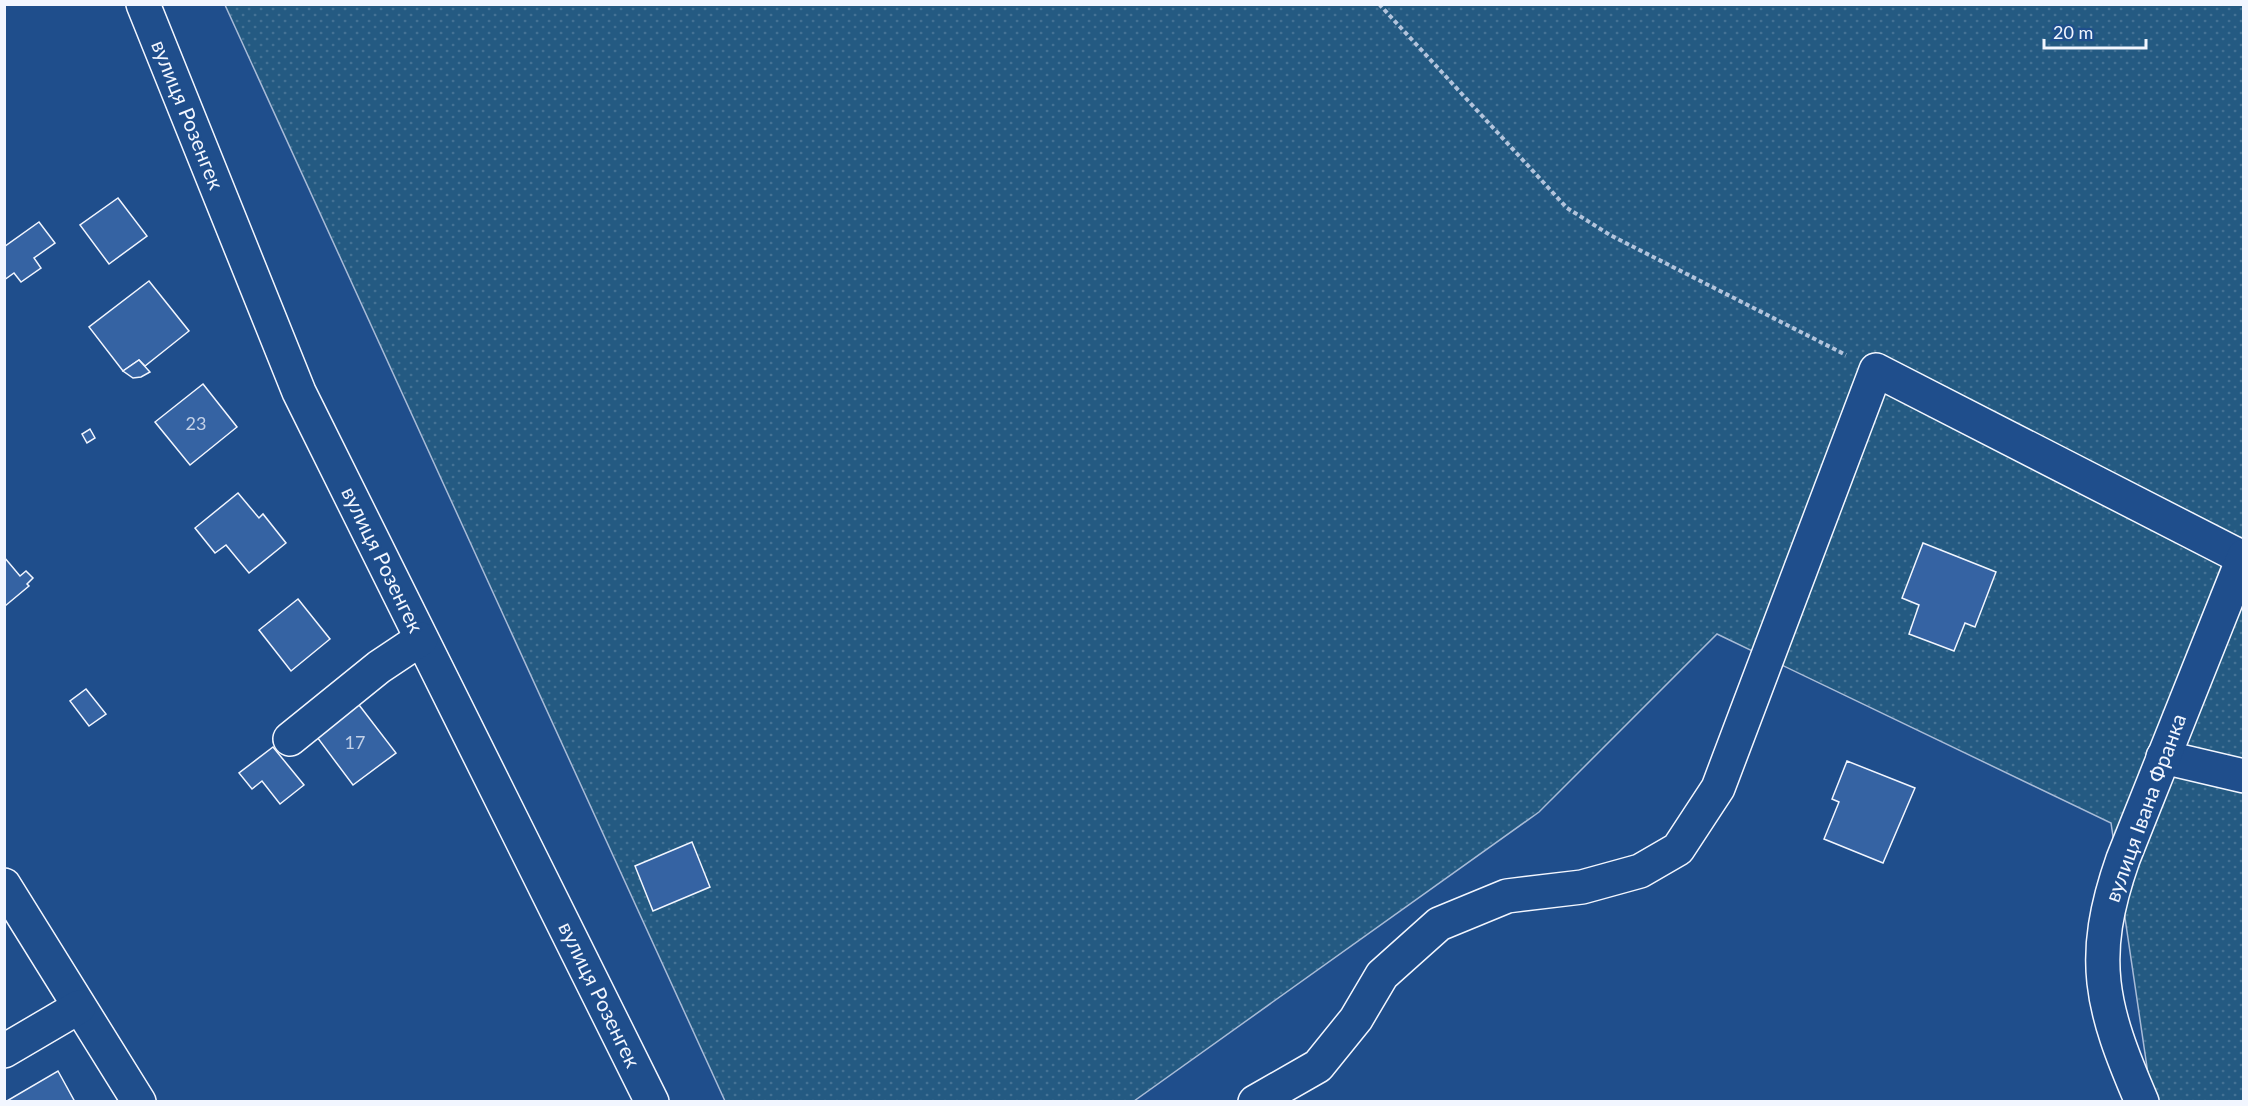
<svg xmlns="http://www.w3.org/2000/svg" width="2248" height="1106" viewBox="0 0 2248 1106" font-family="Lato,sans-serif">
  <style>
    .garden { fill: url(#garden-dots); stroke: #a8bbd7; stroke-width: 1.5 }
    .building { fill: #3563a3; stroke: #f2f6ff; stroke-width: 1.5 }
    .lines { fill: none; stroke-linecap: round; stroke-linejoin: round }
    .minor-casing { stroke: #f2f6ff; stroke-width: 36 }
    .path { stroke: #b3c4dc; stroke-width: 4; stroke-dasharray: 4.5 3; stroke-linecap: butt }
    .minor { stroke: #1f4e8c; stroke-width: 33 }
    .labels { text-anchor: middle; stroke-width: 4.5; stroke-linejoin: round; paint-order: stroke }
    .number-label { font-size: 18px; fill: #c3d1e8 }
    .street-label { font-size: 21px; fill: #f2f6ff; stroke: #1f4e8c }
  </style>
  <defs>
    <pattern id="garden-dots" width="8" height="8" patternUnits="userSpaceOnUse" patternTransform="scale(1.5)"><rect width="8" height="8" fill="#245a82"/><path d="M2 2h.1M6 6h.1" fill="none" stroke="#447295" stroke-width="1.8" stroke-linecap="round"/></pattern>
  </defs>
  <rect width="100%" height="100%" fill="#1f4e8c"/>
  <polygon class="garden" points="225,5 2243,5 2243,1101 2152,1101 2111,823 1717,634 1539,812 1134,1101 725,1101"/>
  <g class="building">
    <polygon points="118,198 147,236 109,264 80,225"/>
    <polygon points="39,222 55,243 34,258 41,268 21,282 14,273 4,280 4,247"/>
    <polygon points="149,281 189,331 145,366 139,360 123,371 89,327"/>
    <polygon points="139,360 150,372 141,377 133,378 123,371"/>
    <polygon points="203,384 237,427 190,465 155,422"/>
    <polygon points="90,429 95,438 87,443 82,434"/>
    <polygon points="238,493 259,518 263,514 286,543 249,573 226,545 215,553 195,528"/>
    <polygon points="1923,543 1996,572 1975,627 1965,623 1954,651 1909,634 1919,605 1902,598"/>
    <polygon points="4,557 20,576 26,571 33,578 27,584 29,586 5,606"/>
    <polygon points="298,599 330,639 291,671 259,630"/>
    <polygon points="86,689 106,714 89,726 70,701"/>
    <polygon points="356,701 396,753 353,785 314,733"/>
    <polygon points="273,747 304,785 280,804 262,781 252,789 239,773"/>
    <polygon points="1847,761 1915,788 1883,863 1824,839 1839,802 1832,799"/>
    <polygon points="692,842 710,887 653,911 635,866"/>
    <polygon points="58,1071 75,1102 5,1102"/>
  </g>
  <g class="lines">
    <g class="minor-casing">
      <g id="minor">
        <polyline points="143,4 299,392 652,1102"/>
        <polyline points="290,739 379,667 421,639"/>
        <polyline points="2163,757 2244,776"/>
        <polyline points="4,885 139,1102"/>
        <polyline points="4,1051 79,1007"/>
        <polyline points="1255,1102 1318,1066 1356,1019 1382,975 1439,924 1507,896 1582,887 1640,871 1678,849 1718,788 1876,370 2243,558"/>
        <path d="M2142,1102C2101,1007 2088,959 2123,859L2244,556"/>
      </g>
    </g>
    <polyline class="path" points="1379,4 1567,208 1610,235 1846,355"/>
    <use href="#minor" class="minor"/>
  </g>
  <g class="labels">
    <g class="number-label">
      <text x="196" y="430">23</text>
      <text x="355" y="749">17</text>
    </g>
    <g class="street-label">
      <text transform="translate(187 115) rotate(68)" y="7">вулиця Розенгек</text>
      <text transform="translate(382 560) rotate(64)" y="7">вулиця Розенгек</text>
      <text transform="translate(2146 808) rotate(-70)" y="7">вулиця Івана Франка</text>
      <text transform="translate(599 995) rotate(64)" y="7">вулиця Розенгек</text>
    </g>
  </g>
  <rect width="2248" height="1106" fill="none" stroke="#f2f6ff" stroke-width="12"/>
  <path d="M2044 39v9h102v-9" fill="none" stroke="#f2f6ff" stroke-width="3"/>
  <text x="2053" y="39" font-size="18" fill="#f2f6ff" stroke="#1f4e8c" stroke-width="4.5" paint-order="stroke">20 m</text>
</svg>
